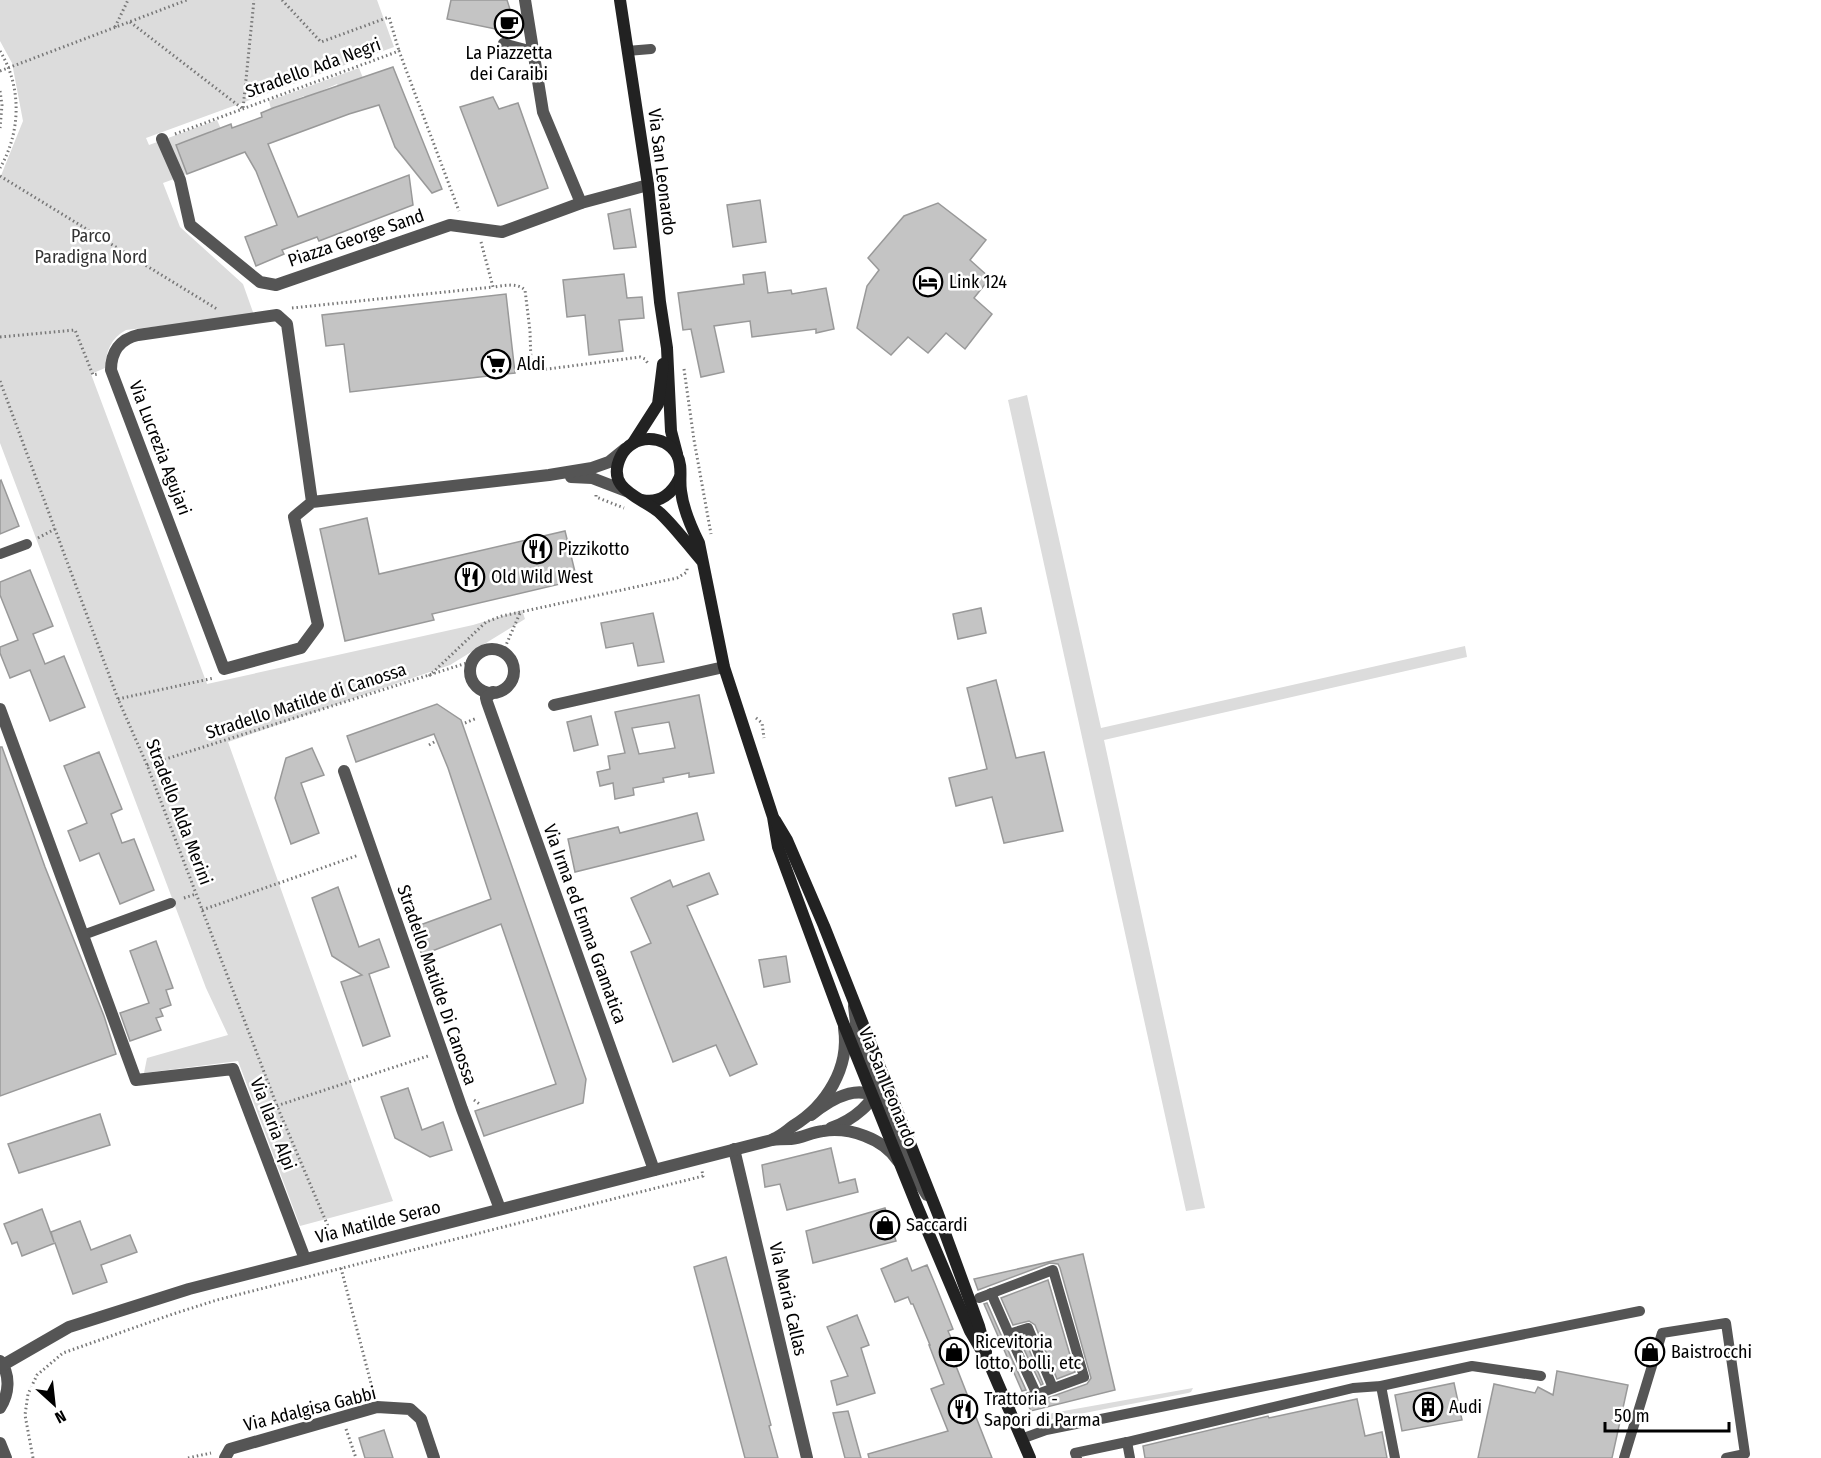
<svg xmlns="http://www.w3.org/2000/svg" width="1821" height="1458" viewBox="0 0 1821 1458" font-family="'Fira Sans Condensed',sans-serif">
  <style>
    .green { fill: #dcdcdc }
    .building { fill: #c4c4c4; stroke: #999; stroke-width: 1.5; fill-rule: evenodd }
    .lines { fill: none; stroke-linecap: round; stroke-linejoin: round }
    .path { stroke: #777; stroke-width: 3; stroke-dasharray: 1.5 3; stroke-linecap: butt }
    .service { stroke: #555; stroke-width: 10 }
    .minor { stroke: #555; stroke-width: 12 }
    .secondary { stroke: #222; stroke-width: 12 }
    .labels { text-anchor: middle; stroke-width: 5; stroke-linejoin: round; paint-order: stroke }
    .poi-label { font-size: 18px; fill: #000; stroke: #fff; text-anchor: start }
    .street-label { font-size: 18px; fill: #000; stroke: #fff }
    .park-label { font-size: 18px; fill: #333; stroke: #fff }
  </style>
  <rect width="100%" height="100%" fill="#fff"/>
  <g class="green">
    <path d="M0,0H377L394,47L146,138L149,145L160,141L174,179L163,183L180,227L243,284L254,315L126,330C111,338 106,351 105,368L91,374L207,684L473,625L522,610L525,619L450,665L228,742L393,1201L300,1226L238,1061L144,1073L147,1058L228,1035L206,988L0,443V178L23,121L12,63L0,41Z"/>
    <polygon points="359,68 363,78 338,86 337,84 305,98 304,96 294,100 295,104 271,109 269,101"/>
    <polygon points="217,120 221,129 214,132 212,130 203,136 176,144 187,174 180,176 168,138"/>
    <polygon points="1027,395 1101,728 1465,646 1467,657 1104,740 1205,1208 1186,1211 1008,400"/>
    <polygon points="1193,1388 1191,1392 1188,1393 1043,1421 1041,1415"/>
  </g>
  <g class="building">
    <polygon points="451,0 507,0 516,28 510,32 447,19"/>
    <polygon points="393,67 442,189 432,193 395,147 379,105 349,114 268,144 298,217 409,175 413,205 319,241 317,237 282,250 284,254 256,266 245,237 277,225 256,171 245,152 187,174 176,145 231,124 232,128 262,117 261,113 273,108"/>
    <polygon points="493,97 499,109 518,103 548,188 498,206 460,107"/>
    <polygon points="760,200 766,242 733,247 727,205"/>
    <polygon points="938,203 986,240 970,260 990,278 974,298 992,314 965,349 946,333 928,353 908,337 891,355 857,328 867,286 879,270 868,258 904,216"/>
    <polygon points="630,209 636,247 614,249 608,214"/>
    <polygon points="765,272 768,293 791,290 792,294 826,288 834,329 816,333 816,329 752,337 750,321 714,326 724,372 701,377 691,329 683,330 678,293 744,284 743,275"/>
    <polygon points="624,274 627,298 642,297 644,318 619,320 623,351 589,355 585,315 567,317 563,280"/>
    <polygon points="506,294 515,373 350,392 344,344 326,346 322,315"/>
    <polygon points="1,480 19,526 0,534 0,481"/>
    <polygon points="367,518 379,574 565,531 577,580 432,614 434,620 345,641 320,529"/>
    <polygon points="30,570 53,626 33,634 45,664 64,656 85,707 50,721 30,670 10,678 0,653 0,647 18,640 0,595 0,582"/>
    <polygon points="981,608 986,633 958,639 953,614"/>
    <polygon points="653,613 664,662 638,666 633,643 606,648 601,623"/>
    <polygon points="996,680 1016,758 1044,752 1063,831 1004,843 992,797 956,806 949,778 987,769 967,688"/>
    <path d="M699,695L714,773L689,777V773L663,778L664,782L633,788L634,795L615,799L613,783L600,786L597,772L610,769L608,756L625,753L615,712ZM669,722L675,748L639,754L632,728Z"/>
    <polygon points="437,704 461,720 586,1079 583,1103 484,1136 475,1111 556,1084 501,924 422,955 412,928 491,899 448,768 434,734 356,762 347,736"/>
    <polygon points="591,716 598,745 574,751 567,722"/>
    <polygon points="0,747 2,747 45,867 104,1016 116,1054 0,1096"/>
    <polygon points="312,748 324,775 301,783 319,833 291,844 275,798 286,758"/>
    <polygon points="99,752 122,809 111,814 122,843 134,839 154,890 120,904 99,853 80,861 68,831 87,823 64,766"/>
    <polygon points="697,813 704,840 575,872 568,839 618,827 620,833"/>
    <polygon points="709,873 718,894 687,906 757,1064 730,1076 716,1045 673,1062 631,952 651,943 631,898 670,880 673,887"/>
    <polygon points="338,887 359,947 379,939 389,967 369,974 390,1036 363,1046 341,982 362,975 332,956 312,898"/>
    <polygon points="156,941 173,988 166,990 171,1005 160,1009 163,1016 156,1018 161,1030 130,1041 120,1013 149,1003 130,951"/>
    <polygon points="786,956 790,982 764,987 759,960"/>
    <polygon points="408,1088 422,1130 443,1122 452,1150 430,1157 395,1138 381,1097"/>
    <polygon points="100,1114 110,1145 19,1173 8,1144"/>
    <polygon points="831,1148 839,1183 855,1179 858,1192 787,1210 780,1184 765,1187 762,1165"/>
    <polygon points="885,1208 896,1241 813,1263 806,1231"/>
    <polygon points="42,1209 54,1242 51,1232 80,1221 91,1250 130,1235 137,1252 101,1265 107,1282 73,1294 55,1243 22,1256 17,1242 12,1244 4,1224"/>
    <polygon points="1083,1254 1115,1390 1031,1411 1028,1405 1087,1384 1091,1378 1060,1268 1058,1264 1050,1263 978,1290 974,1279"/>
    <polygon points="726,1257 771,1425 769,1426 778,1458 745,1458 694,1267"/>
    <polygon points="907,1258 912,1271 927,1265 935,1284 953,1329 948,1331 962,1363 956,1366 992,1458 869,1458 868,1454 948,1431 931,1389 944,1384 929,1345 930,1345 913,1304 911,1304 908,1297 895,1302 881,1269"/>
    <polygon points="1048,1280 1075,1372 1057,1379 1035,1325 1029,1321 1013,1325 1001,1298"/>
    <polygon points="987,1303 1002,1337 1026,1390 1022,1391 984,1304"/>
    <polygon points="857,1315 869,1345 861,1348 875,1393 837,1405 831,1381 848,1376 827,1327"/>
    <polygon points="1024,1337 1043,1384 1041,1385 1019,1339"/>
    <polygon points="1557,1371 1628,1385 1612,1458 1478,1458 1494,1384 1535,1393 1538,1387 1553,1395"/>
    <polygon points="1454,1383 1462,1420 1402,1431 1395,1395"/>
    <polygon points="1357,1399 1365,1436 1382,1432 1387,1458 1145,1458 1143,1446 1268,1416 1269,1418"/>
    <polygon points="848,1411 861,1458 845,1458 833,1413"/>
    <polygon points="384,1430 393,1458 365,1458 359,1438"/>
  </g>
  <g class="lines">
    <g class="path">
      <polyline points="282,0 321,42 389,17 399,51"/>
      <polyline points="130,22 243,109 254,0"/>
      <polyline points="115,27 128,0"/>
      <path d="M0,51C22,87 21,132 0,168"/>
      <polyline points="0,71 187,0"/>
      <polyline points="0,91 2,105 0,128"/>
      <polyline points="175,134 399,51 459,211"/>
      <polyline points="0,176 217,309"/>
      <path d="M481,242L493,287C503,286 517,282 525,290L530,331L531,363L535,369L540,370L640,357L645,359L649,365"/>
      <polyline points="292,308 493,287"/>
      <polyline points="0,337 75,330 93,375 98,374"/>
      <polyline points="684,369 694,440 711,534"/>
      <polyline points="0,381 118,699 147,765 277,1106 333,1238"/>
      <polyline points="596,495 596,497 624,508"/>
      <polyline points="38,538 55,529"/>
      <polyline points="503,652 520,613"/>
      <polyline points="429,676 486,622 502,616 677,578 687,572 687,566"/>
      <polyline points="118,699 214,678"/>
      <polyline points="756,718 762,723 764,738"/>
      <polyline points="465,723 477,718"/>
      <polyline points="429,745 436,741"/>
      <polyline points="147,765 473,661"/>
      <polyline points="184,898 196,894"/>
      <polyline points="202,910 359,855"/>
      <polyline points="474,1100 481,1105"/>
      <polyline points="264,1110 428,1056"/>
      <polyline points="341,1268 374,1395"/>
      <polyline points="346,1429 356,1458"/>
      <polyline points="33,1458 25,1415 28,1394 37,1375 63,1353 173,1314 217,1300 703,1176 702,1171"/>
      <polyline points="188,1458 211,1453"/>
    </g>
    <g class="service">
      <polyline points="503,43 533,51"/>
      <polyline points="627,51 651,49"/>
      <polyline points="0,554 27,544"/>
      <polyline points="83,935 171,903"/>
      <polyline points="991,1293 1009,1334 1028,1328 1053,1388"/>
      <polyline points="979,1298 1053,1270 1084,1377 1007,1405"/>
      <polyline points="1009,1334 1037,1395"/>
      <polyline points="1381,1386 1395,1458"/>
      <polyline points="1021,1439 1046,1430 1640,1311"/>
      <polyline points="1127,1442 1130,1458"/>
      <polyline points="1077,1458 1075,1453 1127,1442 1353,1388 1381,1386 1472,1366 1541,1376"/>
      <polyline points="1624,1458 1662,1333 1726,1323 1745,1454 1726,1458"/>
    </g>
    <g class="minor">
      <polyline points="525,0 543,112 581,203"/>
      <polyline points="162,139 180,180 190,225 260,282 276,285 450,225 502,232 581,203 648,185"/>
      <polyline points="571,477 592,478 626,491"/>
      <path d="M312,502L287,324L277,315L138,335C120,339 111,352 111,370L224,669L301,648L318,625L294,517L312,502L549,475L592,468L609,462L625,449"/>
      <circle cx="492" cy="671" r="22"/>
      <polyline points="493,692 486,698 487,702 654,1170"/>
      <polyline points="554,705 724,667"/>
      <polyline points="0,709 136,1080 233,1069 305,1259"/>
      <polyline points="344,771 462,1109 500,1209"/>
      <path d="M811,1115C832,1098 862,1080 885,1104L913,1173L927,1195"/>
      <path d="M831,1128C850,1121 879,1103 876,1079L857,1032L854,1006"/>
      <path d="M773,1139C781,1136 786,1131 793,1126C826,1106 850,1068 844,1028"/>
      <polyline points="734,1149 807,1458"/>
      <path d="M0,1361C11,1375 9,1394 0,1408"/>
      <path d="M3,1365L69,1327L189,1289L772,1140C778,1139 785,1139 791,1139C802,1138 812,1132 823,1131C849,1127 883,1138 898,1161"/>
      <polyline points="0,1443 6,1458"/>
      <polyline points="225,1458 230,1449 377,1407 410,1409 421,1419 434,1458"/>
    </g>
    <g class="secondary">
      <polyline points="620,0 648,185 660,302 667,348 671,431 677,454"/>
      <polyline points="633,443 658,404 663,364"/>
      <path d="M642,500C660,504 673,493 680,477"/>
      <path d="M702,561C688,545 675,527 660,513C642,497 604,490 621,456C632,434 665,433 677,455C683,466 679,479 681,491C683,508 691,527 699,543L724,667L773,817L778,847L842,1020L917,1206L970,1331L989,1363L1030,1458"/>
      <polyline points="775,820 787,840 824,926 938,1214 979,1326 986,1352"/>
    </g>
  </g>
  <defs>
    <g id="cafe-ring" transform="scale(1.5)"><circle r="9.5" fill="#fff" stroke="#000" stroke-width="1.5"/><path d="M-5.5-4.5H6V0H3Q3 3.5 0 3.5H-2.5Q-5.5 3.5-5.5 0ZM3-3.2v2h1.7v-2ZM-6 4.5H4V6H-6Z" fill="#000"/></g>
    <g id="hotel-ring" transform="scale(1.5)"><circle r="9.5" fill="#fff" stroke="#000" stroke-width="1.5"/><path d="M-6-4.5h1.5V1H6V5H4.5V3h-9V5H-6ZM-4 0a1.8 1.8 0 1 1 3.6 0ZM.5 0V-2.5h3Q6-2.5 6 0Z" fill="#000"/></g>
    <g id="supermarket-ring" transform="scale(1.5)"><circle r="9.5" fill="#fff" stroke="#000" stroke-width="1.5"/><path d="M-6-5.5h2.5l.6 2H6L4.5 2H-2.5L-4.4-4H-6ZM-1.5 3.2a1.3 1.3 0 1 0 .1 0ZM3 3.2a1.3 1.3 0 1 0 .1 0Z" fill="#000"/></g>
    <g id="restaurant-ring" transform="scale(1.5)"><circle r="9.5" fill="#fff" stroke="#000" stroke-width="1.5"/><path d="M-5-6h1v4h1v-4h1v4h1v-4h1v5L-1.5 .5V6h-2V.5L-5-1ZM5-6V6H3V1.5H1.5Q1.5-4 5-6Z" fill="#000"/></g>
    <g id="shop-ring" transform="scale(1.5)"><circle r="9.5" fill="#fff" stroke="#000" stroke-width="1.5"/><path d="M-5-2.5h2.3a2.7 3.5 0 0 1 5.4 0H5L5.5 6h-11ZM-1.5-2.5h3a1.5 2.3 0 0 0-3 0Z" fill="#000"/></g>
    <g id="building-ring" transform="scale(1.5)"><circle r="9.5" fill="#fff" stroke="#000" stroke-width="1.5"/><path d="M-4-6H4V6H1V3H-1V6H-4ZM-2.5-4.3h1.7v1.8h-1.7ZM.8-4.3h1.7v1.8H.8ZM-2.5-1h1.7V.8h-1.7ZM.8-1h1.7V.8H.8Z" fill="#000"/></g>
  </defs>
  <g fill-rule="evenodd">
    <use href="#cafe-ring" x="509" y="24"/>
    <use href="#hotel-ring" x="928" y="282"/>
    <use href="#supermarket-ring" x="496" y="364"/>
    <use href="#restaurant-ring" x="537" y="549"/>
    <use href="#restaurant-ring" x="470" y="577"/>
    <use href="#shop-ring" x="885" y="1225"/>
    <use href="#shop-ring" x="954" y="1352"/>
    <use href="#shop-ring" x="1650" y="1352"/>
    <use href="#building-ring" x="1428" y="1407"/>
    <use href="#restaurant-ring" x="963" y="1409"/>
  </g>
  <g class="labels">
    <g class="poi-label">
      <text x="509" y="59" text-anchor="middle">La Piazzetta<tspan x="509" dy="21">dei Caraibi</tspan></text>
      <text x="949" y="288">Link 124</text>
      <text x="517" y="370">Aldi</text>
      <text x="558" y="555">Pizzikotto</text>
      <text x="491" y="583">Old Wild West</text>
      <text x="906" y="1231">Saccardi</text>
      <text x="975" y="1348">Ricevitoria<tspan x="975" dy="21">lotto, bolli, etc</tspan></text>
      <text x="1671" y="1358">Baistrocchi</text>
      <text x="984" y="1405">Trattoria -<tspan x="984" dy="21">Sapori di Parma</tspan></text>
      <text x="1449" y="1413">Audi</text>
    </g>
    <g class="street-label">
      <text transform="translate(313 68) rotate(-20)" y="6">Stradello Ada Negri</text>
      <text transform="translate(662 172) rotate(83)" y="6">Via San Leonardo</text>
      <text transform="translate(356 238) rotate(-19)" y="6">Piazza George Sand</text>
      <text transform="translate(160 448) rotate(69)" y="6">Via Lucrezia Agujari</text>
      <text transform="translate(306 701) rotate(-18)" y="6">Stradello Matilde di Canossa</text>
      <text transform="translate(179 812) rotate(69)" y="6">Stradello Alda Merini</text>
      <text transform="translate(585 924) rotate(70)" y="6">Via Irma ed Emma Gramatica</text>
      <text transform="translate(437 985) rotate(71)" y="6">Stradello Matilde Di Canossa</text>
      <text transform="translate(888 1087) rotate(68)" y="6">Via San Leonardo</text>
      <text transform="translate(273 1124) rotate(69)" y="6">Via Ilaria Alpi</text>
      <text transform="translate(378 1222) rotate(-14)" y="6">Via Matilde Serao</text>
      <text transform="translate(788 1299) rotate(77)" y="6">Via Maria Callas</text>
      <text transform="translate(310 1409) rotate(-14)" y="6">Via Adalgisa Gabbi</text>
    </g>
    <g class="park-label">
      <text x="91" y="242">Parco<tspan x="91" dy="21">Paradigna Nord</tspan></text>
    </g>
  </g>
  <g transform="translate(54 1404) rotate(153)" stroke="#ffffff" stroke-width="4.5" paint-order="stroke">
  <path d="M0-4.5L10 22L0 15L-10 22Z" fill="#000000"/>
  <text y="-9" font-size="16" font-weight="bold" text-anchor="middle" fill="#000000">N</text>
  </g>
  <path d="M1605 1422v9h124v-9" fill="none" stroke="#000000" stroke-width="3"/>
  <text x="1614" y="1422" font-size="18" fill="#000000" stroke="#ffffff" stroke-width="4.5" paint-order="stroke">50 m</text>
</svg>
